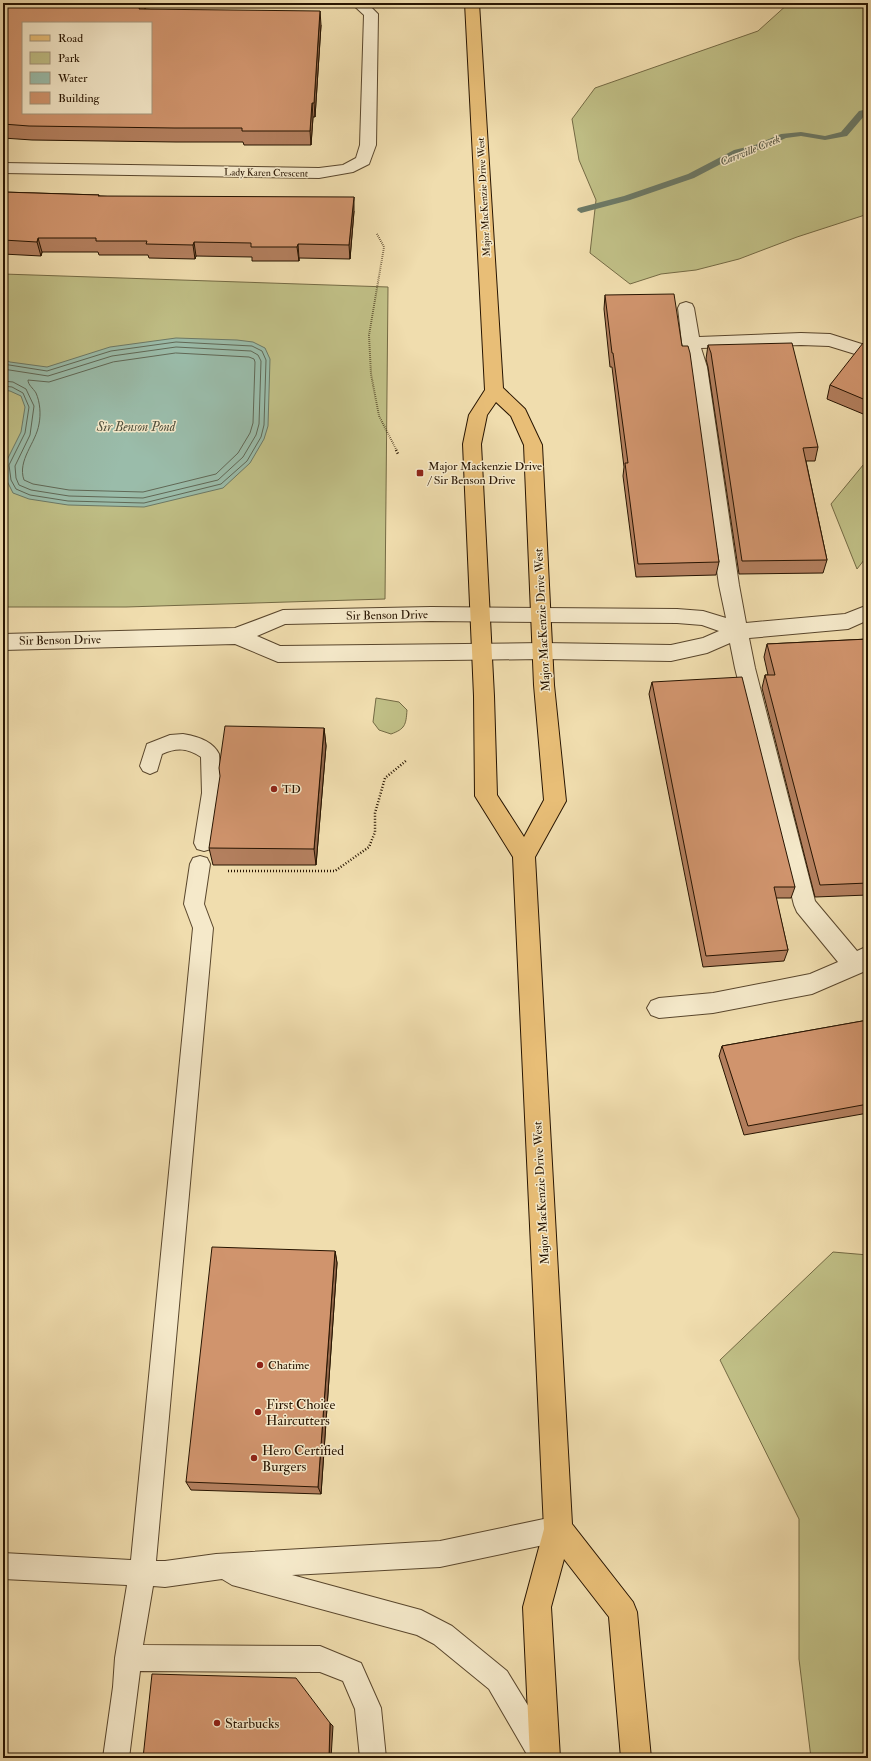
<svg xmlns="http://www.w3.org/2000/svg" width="871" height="1761" viewBox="0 0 871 1761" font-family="'IM FELL Double Pica',serif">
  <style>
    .green { fill: #c0bf86; stroke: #746a44 }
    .water { fill: #9abcaa; stroke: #6c7966 }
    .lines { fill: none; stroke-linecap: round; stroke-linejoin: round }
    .shore { stroke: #606856; stroke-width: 1 }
    .stream { fill: #6c7966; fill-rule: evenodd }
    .lane-casing { stroke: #59462c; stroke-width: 2 }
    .street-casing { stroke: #59462c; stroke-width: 2 }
    .primary-casing { stroke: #271401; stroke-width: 2 }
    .path-far1 { stroke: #271401; stroke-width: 2; stroke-dasharray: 0.5 1.5; stroke-linecap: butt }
    .path { stroke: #271401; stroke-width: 2.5; stroke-dasharray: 1 2; stroke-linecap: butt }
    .lane { fill: #f5e9ca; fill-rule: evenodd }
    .street { fill: #f5e9ca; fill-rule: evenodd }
    .primary { fill: #e8be77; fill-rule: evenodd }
    .wall { fill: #b37f5e; stroke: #271401 }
    .shaded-wall { fill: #92684c; stroke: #271401 }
    .building { fill: #d0946d; stroke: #271401; fill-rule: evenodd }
    .poi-dot { fill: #8f2418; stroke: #f5e9ca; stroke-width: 1.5 }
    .labels { text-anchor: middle; stroke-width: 3; stroke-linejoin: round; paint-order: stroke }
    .far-street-label { font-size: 10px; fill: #271401; stroke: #f5e9ca }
    .far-water-label { font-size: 11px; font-style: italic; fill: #4f4f3c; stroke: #f5e9ca }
    .poi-label { font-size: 12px; fill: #271401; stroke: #f5e9ca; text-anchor: start }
    .street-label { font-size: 12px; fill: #271401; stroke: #f5e9ca }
    .water-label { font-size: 13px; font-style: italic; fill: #4f4f3c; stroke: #f5e9ca }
    .near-poi-label { font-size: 14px; fill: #271401; stroke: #f5e9ca; text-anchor: start }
  </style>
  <rect width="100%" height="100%" fill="#f0ddae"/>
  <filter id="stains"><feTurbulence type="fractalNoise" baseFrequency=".005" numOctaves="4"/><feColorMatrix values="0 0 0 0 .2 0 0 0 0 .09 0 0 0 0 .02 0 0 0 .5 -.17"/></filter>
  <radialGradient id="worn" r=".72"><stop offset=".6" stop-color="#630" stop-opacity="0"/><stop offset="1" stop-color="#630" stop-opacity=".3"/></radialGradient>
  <g class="green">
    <polygon points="789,3 868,3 868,214 797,237 739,259 696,270 661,274 630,284 590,253 596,200 579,160 572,119 595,88 758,31"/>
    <polygon points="3,274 388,287 385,599 126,607 3,607"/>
    <polygon points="868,459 868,555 857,569 831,504"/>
    <path d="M376,698L399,702L407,710C406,725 405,729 391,734L379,730L373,722Z"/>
    <polygon points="833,1252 868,1255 868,1758 811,1758 799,1659 799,1519 720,1360"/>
  </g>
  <polygon class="water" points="176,338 237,340 253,342 265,348 270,359 268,426 264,439 250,463 223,488 144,507 68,505 29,499 13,493 7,481 5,464 21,432 25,407 21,396 10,391 3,390 3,359 10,362 47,367 110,347"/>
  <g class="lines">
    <g class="shore">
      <path d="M176,353L249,357L254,359L255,362L253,423L250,433L238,453L216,474L143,492L69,490L33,484L24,480C17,460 36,443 39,424C41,414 40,402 36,393C33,388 28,385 28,380L49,382L113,362Z"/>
      <polyline points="3,364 47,371 111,351 176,342 252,346 262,351 266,360 264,425 261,437 247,461 221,484 144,503 68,501 30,495 16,489 11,480 9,465 25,433 29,407 23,393 12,387 3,386"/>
      <polyline points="3,369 48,376 112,356 176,347 251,351 258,355 261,361 259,424 256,435 243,457 218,480 143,498 69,496 31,490 19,485 16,478 15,466 30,435 34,406 26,389 13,382 3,381"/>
    </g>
    <polygon class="stream" points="868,109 868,114 865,115 847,136 825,140 801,136 786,138 761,149 740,154 694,178 630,200 581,213 577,210 578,208 624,196 688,174 734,150 755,145 781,134 801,132 825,136 841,132 859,111"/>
    <g class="lane-casing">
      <g id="lane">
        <path d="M183,734C196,736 213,741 219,754L222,793L214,843L211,849L204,851L197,849L194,843L202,793L201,757C188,748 177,747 162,754L157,771L150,774L143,771L140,766L147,744L170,735Z"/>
        <polygon points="200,856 207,858 210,864 204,904 213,928 156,1561 165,1561 216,1554 440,1541 558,1516 567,1520 571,1529 567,1538 558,1542 440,1567 292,1575 421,1610 452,1626 507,1671 554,1748 557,1758 529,1758 489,1689 434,1644 417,1635 232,1585 222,1579 165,1587 153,1586 143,1645 320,1646 361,1663 381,1708 386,1758 360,1758 355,1709 343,1681 320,1672 140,1671 129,1758 103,1758 113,1687 115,1658 127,1585 3,1579 3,1553 131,1560 193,928 184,904 190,864 193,858"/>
      </g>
    </g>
    <g class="street-casing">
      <g id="street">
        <polygon points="351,3 367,3 378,14 376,145 369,164 353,172 319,178 3,173 3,163 319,168 343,165 356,158 360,145 364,15"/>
        <path d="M686,302L692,304L694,308L699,337L801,333L830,334L868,346V358L829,346L801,345L701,348L707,367L739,585L746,623L845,614L868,605V620L848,629L749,638L755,668L815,901L857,951L868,946V969L863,972L812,994L713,1013L659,1018L651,1015L647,1008L651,1001L659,998L713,993L810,974L838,962L797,912L794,905L735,668L730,643L707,653L671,661L543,659L278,662L235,644L3,650V634L235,628L283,610L431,607L677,609L703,611L726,618L719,585L689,367L682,343L678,308L680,304ZM431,621L677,623L702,625L719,631L703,638L671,645L543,643L280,646L257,636L285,624Z"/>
      </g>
    </g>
    <g class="primary-casing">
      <path id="primary" d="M465,3H479L503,388L525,409L542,445L554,685L566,801L535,857L572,1524L633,1602L637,1612L651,1758H621L609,1617L564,1559L551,1607L560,1758H530L523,1607L544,1529L513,857L475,796L474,696L463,444L469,415L485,390ZM496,402L511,416L524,445L534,685L544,800L524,837L497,795L494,696L481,444L487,415Z"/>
    </g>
    <polyline class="path-far1" points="377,234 384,247 369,335 371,374 379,416 397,451"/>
    <g class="path">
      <polyline points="396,450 398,454"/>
      <polyline points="228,871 335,871 369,847 375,832 375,813 385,778 407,760"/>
    </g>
    <use href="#lane" class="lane"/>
    <use href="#street" class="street"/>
    <use href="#primary" class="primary"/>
  </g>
  <g class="wall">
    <polygon points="3,3 146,3 145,9 321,25 315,117 313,117 311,145 244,145 243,142 176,142 32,140 3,138"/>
    <polygon points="3,192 99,195 99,196 354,211 350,259 299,258 299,261 252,261 252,257 196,256 195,259 149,258 148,255 99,255 98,252 42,252 41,256 3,254"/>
    <polygon points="605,295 682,346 719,562 716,575 636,577 623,476 624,467 612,367 610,367 604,309"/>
    <polygon points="868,344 868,416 827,399 830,385"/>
    <polygon points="708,345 818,447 815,461 806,461 827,560 823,573 739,574 708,367 706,359"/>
    <polygon points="868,639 868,895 815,897 762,688 765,675 768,675 764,657 767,644"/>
    <polygon points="652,682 795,887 791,898 776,898 788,950 784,961 703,967 649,694"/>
    <polygon points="324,728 326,746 316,865 213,865 209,848"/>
    <polygon points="868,1020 868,1113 744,1135 719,1056 722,1046"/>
    <polygon points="335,1251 337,1263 321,1494 191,1490 186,1482"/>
  </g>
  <g class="shaded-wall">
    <polygon points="141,3 146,3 142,23 139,9"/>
    <polygon points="320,11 321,25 315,117 314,103"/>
    <polygon points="312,103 313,117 311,145 310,131"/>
    <polygon points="354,197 354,211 350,259 349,245"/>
    <polygon points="38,238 42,252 41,256 37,242"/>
    <polygon points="194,242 196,256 195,259 193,245"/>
    <polygon points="298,244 299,258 299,261 297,247"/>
    <polygon points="324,728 326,746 316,865 314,849"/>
    <polygon points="335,1251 337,1263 321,1494 318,1487"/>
    <polygon points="330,1723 333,1726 331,1758 329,1758"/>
  </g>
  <g class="building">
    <path d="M3,3H141L139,9L320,11L314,103H312L310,131H242V128H174L29,126L3,124ZM23,23H151V113H23Z"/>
    <polygon points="3,192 99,195 98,196 354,197 349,245 298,244 297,247 251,247 251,243 194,242 193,245 146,244 147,241 96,241 96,238 38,238 37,242 3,240"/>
    <polygon points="674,294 682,346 688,346 690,353 719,562 638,564 625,463 628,463 613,353 612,353 605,295"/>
    <polygon points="792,343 818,447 803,448 827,560 742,561 711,353 708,345"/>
    <polygon points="863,343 868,344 868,401 830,385"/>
    <polygon points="868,639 868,883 820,885 765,675 775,675 767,644"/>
    <polygon points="742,677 795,887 774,887 788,950 706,956 652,682"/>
    <polygon points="225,726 324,728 314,849 209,848 220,776 219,768"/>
    <polygon points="868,1020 868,1104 748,1126 722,1046"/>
    <polygon points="212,1247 335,1251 318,1487 186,1482"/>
    <polygon points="152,1674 296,1678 330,1723 329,1758 143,1758"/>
  </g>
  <g class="poi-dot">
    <rect x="416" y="469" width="8" height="8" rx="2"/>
    <circle cx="274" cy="789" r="4"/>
    <circle cx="260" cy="1365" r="4"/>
    <circle cx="258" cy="1412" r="4"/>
    <circle cx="254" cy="1458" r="4"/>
    <circle cx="217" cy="1723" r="4"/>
  </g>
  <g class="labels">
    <g class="far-street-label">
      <text transform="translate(266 172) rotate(1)" y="4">Lady Karen Crescent</text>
      <text transform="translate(483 197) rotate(-93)" y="4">Major MacKenzie Drive West</text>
    </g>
    <g class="far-water-label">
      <text transform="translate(750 150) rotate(-22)" y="4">Carrville Creek</text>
    </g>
    <g class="poi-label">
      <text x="428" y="470">Major Mackenzie Drive<tspan x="428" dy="14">/ Sir Benson Drive</tspan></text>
      <text x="282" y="793">TD</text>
      <text x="268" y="1369">Chatime</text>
    </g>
    <g class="street-label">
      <text transform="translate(387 615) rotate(-1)" y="4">Sir Benson Drive</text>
      <text transform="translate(542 620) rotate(-93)" y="4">Major MacKenzie Drive West</text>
      <text transform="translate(60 640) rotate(-1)" y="4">Sir Benson Drive</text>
      <text transform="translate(541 1193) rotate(-93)" y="4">Major MacKenzie Drive West</text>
    </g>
    <g class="water-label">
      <text x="136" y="431">Sir Benson Pond</text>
    </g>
    <g class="near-poi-label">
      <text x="266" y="1409">First Choice<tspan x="266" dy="16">Haircutters</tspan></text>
      <text x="262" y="1455">Hero Certified<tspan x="262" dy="16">Burgers</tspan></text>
      <text x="225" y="1728">Starbucks</text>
    </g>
  </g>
  <rect width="871" height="1761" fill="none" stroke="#f0ddae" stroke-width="16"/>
  <rect x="4" y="4" width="863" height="1753" fill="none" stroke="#271401" stroke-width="2"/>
  <rect x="8" y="8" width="855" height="1745" fill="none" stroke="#271401"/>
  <rect x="22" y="22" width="130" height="92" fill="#f5e9ca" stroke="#a3947a"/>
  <rect x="30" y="35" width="20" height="6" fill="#e8be77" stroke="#a3947a"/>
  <text x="58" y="42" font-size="12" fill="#271401">Road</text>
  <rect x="30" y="52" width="20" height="12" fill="#c0bf86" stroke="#a3947a"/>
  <text x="58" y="62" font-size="12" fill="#271401">Park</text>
  <rect x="30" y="72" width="20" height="12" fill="#9abcaa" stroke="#a3947a"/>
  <text x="58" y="82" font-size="12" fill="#271401">Water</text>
  <rect x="30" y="92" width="20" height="12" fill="#d0946d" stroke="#a3947a"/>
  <text x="58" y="102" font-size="12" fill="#271401">Building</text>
  <rect width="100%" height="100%" filter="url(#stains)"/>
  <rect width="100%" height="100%" fill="url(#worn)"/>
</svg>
